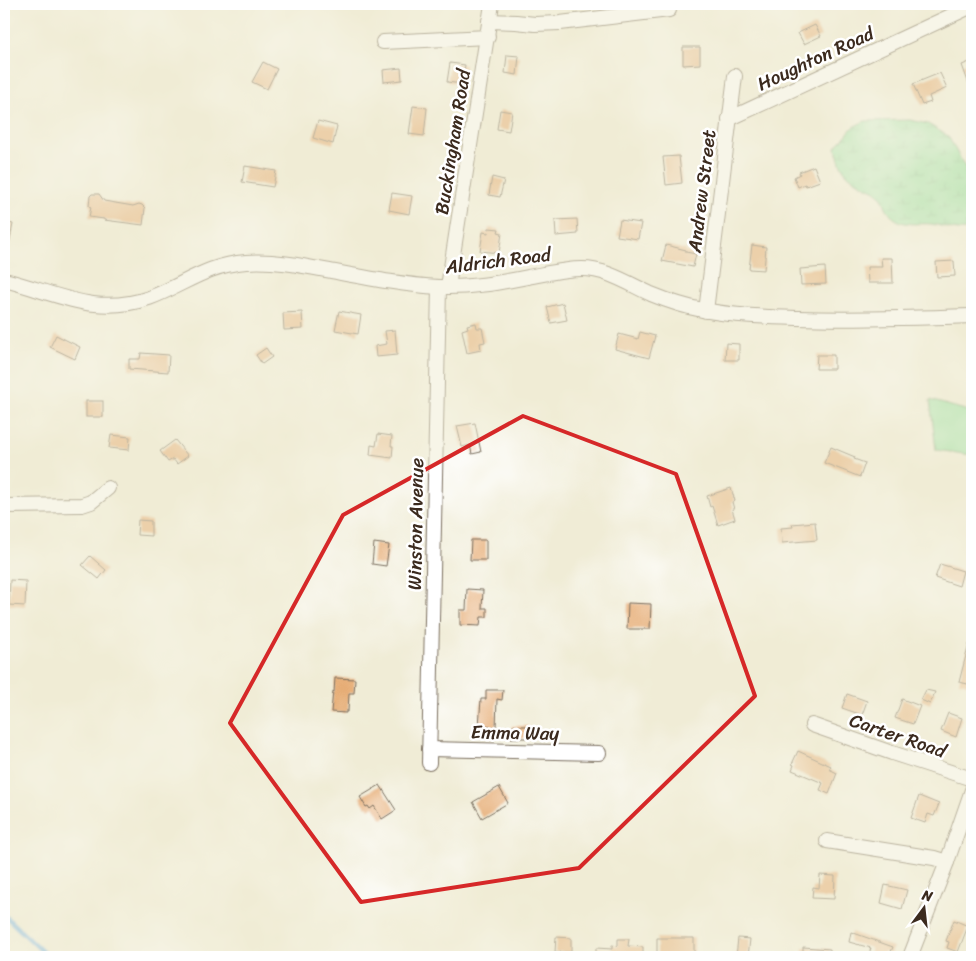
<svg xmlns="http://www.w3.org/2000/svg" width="976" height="961" viewBox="0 0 976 961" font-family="Sriracha,sans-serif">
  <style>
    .wetland { fill: url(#wetland-marsh); stroke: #66845e }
    .park { fill: #91df9d; stroke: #66845e }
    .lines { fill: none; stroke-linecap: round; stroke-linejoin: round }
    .stream { stroke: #6fb1e4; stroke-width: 4 }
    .building { fill: #e6ad76 }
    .minor-casing { stroke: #7a6e5e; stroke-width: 16 }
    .minor { stroke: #fff; stroke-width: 14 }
    .marked { fill: none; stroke: #d62828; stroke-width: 4; stroke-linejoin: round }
    .labels { text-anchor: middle; stroke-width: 5; stroke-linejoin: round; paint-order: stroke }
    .street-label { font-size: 19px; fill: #3b2a1e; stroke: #fff }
  </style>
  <defs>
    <pattern id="wetland-marsh" width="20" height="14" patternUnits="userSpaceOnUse" patternTransform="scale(1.25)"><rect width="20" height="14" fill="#91df9d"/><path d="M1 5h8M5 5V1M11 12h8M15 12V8" fill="none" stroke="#7ec087"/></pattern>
  </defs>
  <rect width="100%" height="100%" fill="#fff"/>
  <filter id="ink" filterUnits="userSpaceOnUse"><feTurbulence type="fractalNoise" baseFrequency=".02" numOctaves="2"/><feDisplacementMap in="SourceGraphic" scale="10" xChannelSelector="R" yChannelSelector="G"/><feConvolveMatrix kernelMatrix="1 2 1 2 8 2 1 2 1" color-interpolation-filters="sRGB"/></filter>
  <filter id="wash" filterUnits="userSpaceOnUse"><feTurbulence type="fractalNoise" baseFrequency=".0096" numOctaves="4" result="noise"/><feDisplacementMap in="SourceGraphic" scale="20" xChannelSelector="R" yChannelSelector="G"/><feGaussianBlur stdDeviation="1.12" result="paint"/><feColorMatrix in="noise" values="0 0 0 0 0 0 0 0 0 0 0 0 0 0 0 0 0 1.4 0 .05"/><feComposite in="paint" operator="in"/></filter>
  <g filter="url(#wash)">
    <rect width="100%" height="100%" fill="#f0ecd6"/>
    <g class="wetland">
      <polygon points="760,4 844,4 823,5 769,13"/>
      <path d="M910,120L928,124L948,136L972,180V229C956,233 946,226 931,224C920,223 907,226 897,220C884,213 886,199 878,193C875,190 871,189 867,187C846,175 841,173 836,147L853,127L865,121Z"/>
    </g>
    <polygon class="park" points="930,400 972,412 972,455 936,450"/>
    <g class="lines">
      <polyline class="stream" points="4,915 48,957"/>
    </g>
    <g id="blocks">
      <g class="building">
        <polygon points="815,25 821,36 804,44 798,33"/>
        <polygon points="683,47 700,47 700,64 683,65"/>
        <polygon points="507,55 519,56 517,75 505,73"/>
        <polygon points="972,61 972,90 971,90 962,65"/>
        <polygon points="263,62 277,69 267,89 252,82"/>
        <polygon points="450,63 465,65 462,84 447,82"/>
        <polygon points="401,68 402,80 384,82 383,70"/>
        <polygon points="940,73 947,88 929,96 931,102 922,105 913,84"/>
        <polygon points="413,106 427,108 424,136 409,134"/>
        <polygon points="500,110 512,112 509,131 497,129"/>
        <polygon points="318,121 337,126 333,144 313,138"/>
        <polygon points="679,156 682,183 666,185 663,157"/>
        <polygon points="245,166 276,171 273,187 242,182"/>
        <polygon points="814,166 820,181 806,186 805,184 798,187 794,177 800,174 799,172"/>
        <polygon points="492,177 504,180 500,197 489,195"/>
        <polygon points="392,193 412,196 409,214 389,210"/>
        <polygon points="92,194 99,194 104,201 133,206 139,204 142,205 145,208 143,225 104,220 104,219 89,217 91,207 89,206 90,196"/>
        <polygon points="577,219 578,234 556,236 555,220"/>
        <polygon points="620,220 641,223 638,239 617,236"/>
        <polygon points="4,222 13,224 8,250 4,250"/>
        <polygon points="489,228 499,229 498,232 502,233 499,253 480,251 483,232 488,233"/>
        <polygon points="666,245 686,250 686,252 696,254 693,267 662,261"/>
        <polygon points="752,245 766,247 764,270 749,269"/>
        <polygon points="881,258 892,258 893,283 868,283 867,267 882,267"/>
        <polygon points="954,261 955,276 937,277 936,262"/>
        <polygon points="825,267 826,284 801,285 800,269"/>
        <polygon points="563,303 567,320 551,323 547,307"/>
        <polygon points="339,311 361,315 358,334 335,330"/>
        <polygon points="302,312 303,329 284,330 283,313"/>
        <polygon points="476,323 477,328 482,328 485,342 480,343 481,350 467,353 462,330 468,328 467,325"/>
        <polygon points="395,330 397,355 376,357 375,346 387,344 385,331"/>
        <polygon points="640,332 655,336 649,358 615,349 619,334 638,339"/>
        <polygon points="56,335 80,347 75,359 50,347"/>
        <polygon points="726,343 739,344 739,360 725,360"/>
        <polygon points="266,348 272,357 262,364 256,355"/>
        <polygon points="141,353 169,355 168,372 129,369 129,359 140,359"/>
        <polygon points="817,355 834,355 834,369 816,369"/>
        <rect x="86" y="401" width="17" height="16"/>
        <polygon points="475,423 481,452 472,454 470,445 462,447 457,426"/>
        <polygon points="378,434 392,436 391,446 393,446 392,458 370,455 371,445 376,446"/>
        <polygon points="111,435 130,437 129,450 109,448"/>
        <polygon points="175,440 188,456 177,464 173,459 168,462 160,451"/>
        <polygon points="831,447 855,457 854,459 865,463 860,477 824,463"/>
        <polygon points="731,488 735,501 732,502 734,509 732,509 735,519 718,525 712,506 710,507 707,496"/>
        <polygon points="138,520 151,521 151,536 137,535"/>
        <polygon points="815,522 817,540 782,543 781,528 793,527 792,524"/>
        <polygon points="471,540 486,540 486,560 470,560"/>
        <polygon points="374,543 389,545 386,566 372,564"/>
        <polygon points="90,556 106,570 99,579 82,565"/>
        <polygon points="940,564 963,571 959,586 935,578"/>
        <polygon points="10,580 26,581 25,606 9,605"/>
        <polygon points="467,589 483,590 482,608 487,608 487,617 481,617 480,626 460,625 460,610 466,610"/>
        <polygon points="628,603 651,604 650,629 627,629"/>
        <polygon points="969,644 972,644 972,685 959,682"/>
        <polygon points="335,678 355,679 354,693 349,693 348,711 346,711 346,713 331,712 333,691 334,692"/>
        <polygon points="486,690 503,690 502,700 497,699 496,727 479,726 481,699 486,699"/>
        <polygon points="926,690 935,692 930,704 921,700"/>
        <polygon points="847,694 867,701 862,715 842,708"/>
        <polygon points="902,699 920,706 913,724 895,718"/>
        <polygon points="948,713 962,718 956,737 941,731"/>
        <polygon points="512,726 529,726 528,738 511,738"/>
        <polygon points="798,751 831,766 829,769 837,773 829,794 820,790 823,783 792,770 794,765 792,764"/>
        <polygon points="380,785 396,810 382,819 374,806 370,809 368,806 366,807 360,797"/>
        <polygon points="499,787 508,803 482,818 473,802"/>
        <polygon points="919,796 939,804 934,816 928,814 925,823 911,818"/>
        <polygon points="820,875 835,876 834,899 812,898 813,887 819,888"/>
        <polygon points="885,885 907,890 902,909 881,903"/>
        <polygon points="954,920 968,926 958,952 947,948 949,942 946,941"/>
        <polygon points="851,932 893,947 890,954 884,952 882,957 868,957 871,948 849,942"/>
        <polygon points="556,937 571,938 571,952 555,952"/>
        <polygon points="657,938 694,938 694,956 664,956 664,954 657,954"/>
        <polygon points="738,938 750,939 748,957 736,957"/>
        <polygon points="618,939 629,939 628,946 643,947 643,957 596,957 596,948 612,949 612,945 618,946"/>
        <polygon points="803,947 830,949 830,957 803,957"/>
      </g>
    </g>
  </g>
  <g filter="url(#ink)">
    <use href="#blocks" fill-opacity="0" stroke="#7a6e5e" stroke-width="1"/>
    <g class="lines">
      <g class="minor-casing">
        <g id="minor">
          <polyline points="489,21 516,22 535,24 560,23 669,10"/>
          <polyline points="383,42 488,37"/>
          <polyline points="729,119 972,6"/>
          <path d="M4,280C55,292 94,317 149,298C184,285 206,265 246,262C273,260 299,265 325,270C363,277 401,285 439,287C469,288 498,283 528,277C545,274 564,269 582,269C607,269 629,284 651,294C668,301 686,307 703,310C734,316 767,317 798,318C856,320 914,318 972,316"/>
          <polyline points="448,287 492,4"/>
          <polyline points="706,311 735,76"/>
          <polyline points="4,506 82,505 91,502 108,488"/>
          <polyline points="812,725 892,753 972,779"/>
          <polyline points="429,749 599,753"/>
          <polyline points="429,763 439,287"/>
          <polyline points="827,841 934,858 947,862"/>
          <polyline points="910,957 947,862 972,790"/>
        </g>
      </g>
      <use href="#minor" class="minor"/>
    </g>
  </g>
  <path d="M0 0H976V961H0ZM523,416L676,474L755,696L579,868L361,902L230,723L343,515Z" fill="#f0ecd6" fill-opacity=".55" fill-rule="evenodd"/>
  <path class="marked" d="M523,416L676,474L755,696L579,868L361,902L230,723L343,515Z"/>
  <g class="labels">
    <g class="street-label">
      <text transform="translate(815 58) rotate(-25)" y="7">Houghton Road</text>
      <text transform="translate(452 142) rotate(-81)" y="7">Buckingham Road</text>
      <text transform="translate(701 191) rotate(-83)" y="7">Andrew Street</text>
      <text transform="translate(498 260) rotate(-7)" y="7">Aldrich Road</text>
      <text transform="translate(415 524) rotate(-89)" y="7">Winston Avenue</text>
      <text transform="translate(515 732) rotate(1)" y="7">Emma Way</text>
      <text transform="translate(898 735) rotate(19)" y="7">Carter Road</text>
    </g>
  </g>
  <rect width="976" height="961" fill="none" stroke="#fff" stroke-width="20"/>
  <g transform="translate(924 908) rotate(15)" stroke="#ffffff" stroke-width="4" paint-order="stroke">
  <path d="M0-4L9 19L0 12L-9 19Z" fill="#3b2a1e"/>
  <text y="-8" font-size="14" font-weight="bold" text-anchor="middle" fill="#3b2a1e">N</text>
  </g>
</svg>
